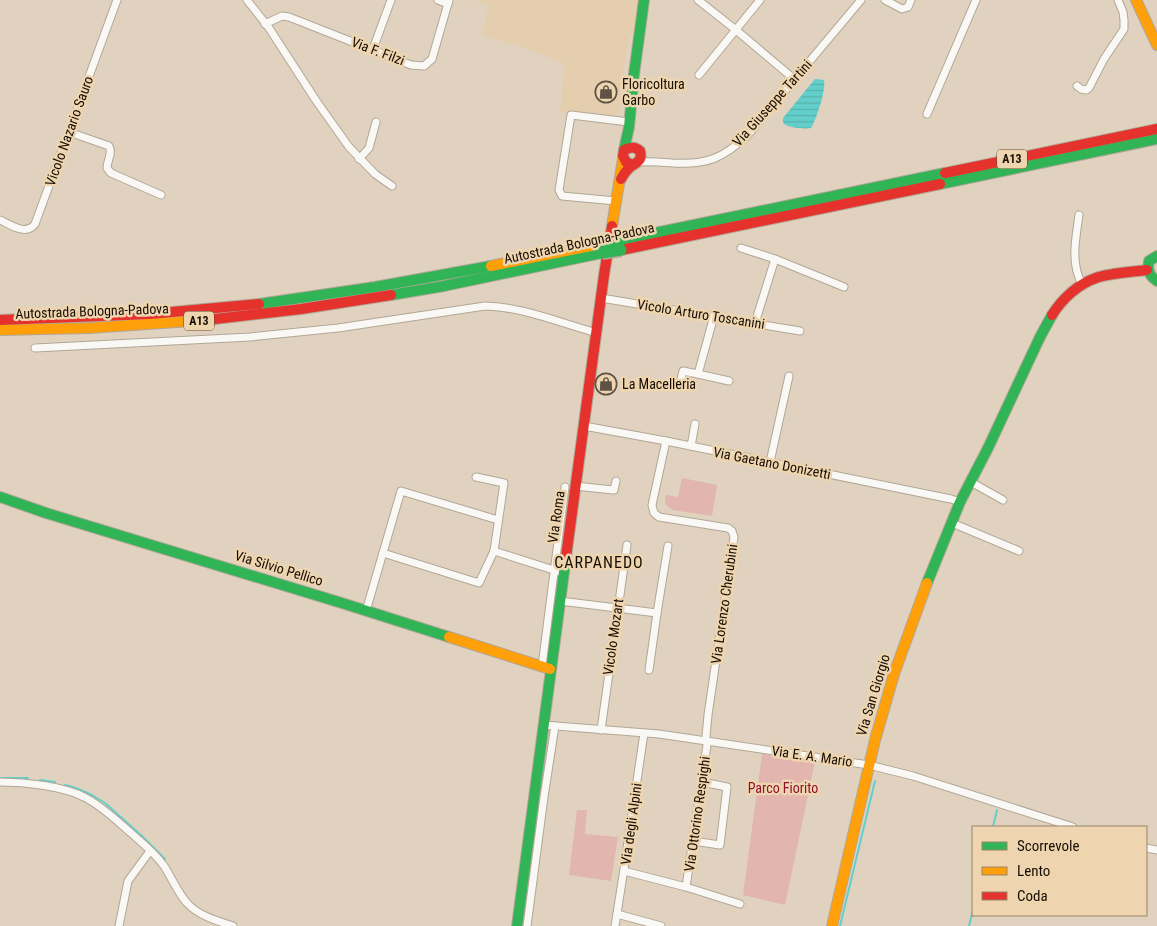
<svg xmlns="http://www.w3.org/2000/svg" width="1157" height="926" viewBox="0 0 1157 926" font-family="'Roboto Condensed',sans-serif">
  <style>
    .built { fill: #e4cead }
    .green { fill: #e2b5ae }
    .water { fill: url(#water-rules) }
    .lines { fill: none; stroke-linecap: round; stroke-linejoin: round }
    .stream { stroke: #63cfcb; stroke-width: 2 }
    .street-casing { stroke: #b1a797; stroke-width: 9 }
    .fast-casing { stroke: #b1a797; stroke-width: 12 }
    .slow-casing { stroke: #b1a797; stroke-width: 12 }
    .jam-casing { stroke: #b1a797; stroke-width: 12 }
    .street { stroke: #faf8f5; stroke-width: 7 }
    .fast { stroke: #30b455; stroke-width: 10 }
    .slow { stroke: #ff9f0a; stroke-width: 10 }
    .jam { stroke: #e5322d; stroke-width: 10 }
    .fast-bridge-casing { stroke: #b1a797; stroke-width: 14; stroke-linecap: butt }
    .fast-bridge { stroke: #30b455; stroke-width: 11 }
    .labels { text-anchor: middle; stroke-width: 5; stroke-linejoin: round; paint-order: stroke }
    .shield { fill: #eed5b0; stroke: #574936; stroke-width: 1 }
    .shield-label { font-size: 12px; font-weight: bold; fill: #160d02 }
    .street-label { font-size: 14px; fill: #160d02; stroke: #eed5b0 }
    .poi-label { font-size: 14px; fill: #160d02; stroke: #eed5b0; text-anchor: start }
    .park-label { font-size: 14px; fill: #8d132d; stroke: #eed5b0 }
    .quarter-label { font-size: 16px; letter-spacing: 1px; fill: #160d02; stroke: #eed5b0 }
  </style>
  <defs>
    <pattern id="water-rules" width="6" height="5" patternUnits="userSpaceOnUse" patternTransform="scale(1.25)"><rect width="6" height="5" fill="#63cfcb"/><path d="M0 2.5h6" fill="none" stroke="#55b1ad"/></pattern>
  </defs>
  <rect width="100%" height="100%" fill="#e0d2be"/>
  <polygon class="built" points="473,0 639,0 634,36 629,35 617,120 560,112 565,66 563,63 519,46 482,36 489,4"/>
  <g class="green">
    <polygon points="682,478 717,485 712,516 673,510 667,506 665,502 666,495 678,497"/>
    <polygon points="762,754 815,762 785,905 743,895"/>
    <polygon points="577,810 587,810 585,834 618,837 611,881 569,875"/>
  </g>
  <path class="water" d="M815,79L824,80C826,90 817,118 811,128C805,129 791,128 786,125C782,123 783,121 783,118Z"/>
  <g class="lines">
    <g class="stream">
      <polyline points="0,778 28,778"/>
      <polyline points="40,780 55,782"/>
      <polyline points="65,785 76,788 92,795 105,803 143,837 165,859"/>
      <polyline points="993,827 997,810"/>
      <polyline points="840,926 875,781"/>
      <polyline points="969,926 973,910"/>
    </g>
    <g class="street-casing">
      <g id="street">
        <polyline points="247,0 269,28 317,102 349,147 375,174 392,186"/>
        <polyline points="438,0 448,4"/>
        <polyline points="698,0 736,30 794,79"/>
        <polyline points="885,0 902,9 908,7 911,0"/>
        <polyline points="265,24 282,16 289,17 411,65 424,66 432,59 449,0"/>
        <polyline points="373,49 391,0"/>
        <polyline points="699,75 760,0"/>
        <polyline points="1077,86 1081,89 1086,90 1089,88 1104,59 1124,29 1124,20 1123,12 1118,0"/>
        <polyline points="927,114 976,0"/>
        <path d="M69,132L109,146C113,154 107,160 107,168L111,173L161,195"/>
        <polyline points="359,159 369,148 376,122"/>
        <path d="M638,162C650,161 661,162 673,163C707,165 723,158 747,136L861,0"/>
        <polyline points="616,201 562,196 559,190 571,115 629,122"/>
        <path d="M1079,215C1076,237 1070,263 1082,284"/>
        <path d="M0,220C11,225 26,236 35,224L117,0"/>
        <polyline points="741,248 775,259 844,287"/>
        <polyline points="601,298 800,331"/>
        <polyline points="714,316 698,374 729,381"/>
        <polyline points="755,323 775,259"/>
        <path d="M35,348L250,337L338,328L485,306C524,307 560,323 597,333"/>
        <polyline points="680,383 683,371 698,374"/>
        <polyline points="584,426 666,441 951,499 960,502"/>
        <polyline points="666,441 652,505 654,513 659,517 728,528 732,531 734,537 708,715 706,736 707,745 686,887"/>
        <polyline points="691,446 695,424"/>
        <polyline points="770,462 789,376"/>
        <polyline points="476,477 504,483 494,551"/>
        <polyline points="971,482 1003,500"/>
        <polyline points="575,486 613,490 614,490 616,481"/>
        <polyline points="952,523 1019,551"/>
        <polyline points="383,553 479,583 494,551 563,573"/>
        <polyline points="560,601 657,613 668,546"/>
        <polyline points="366,611 401,491 498,520"/>
        <polyline points="542,666 565,487"/>
        <polyline points="649,670 657,613"/>
        <polyline points="543,725 659,734 869,765 913,776 1073,827"/>
        <polyline points="601,730 627,545"/>
        <path d="M0,782C24,782 65,786 86,798C103,807 117,821 131,833C142,843 155,853 164,866C172,878 178,894 188,904C199,916 218,921 233,926"/>
        <polyline points="693,841 720,845 727,787 702,782"/>
        <polyline points="1146,848 1157,850"/>
        <polyline points="624,871 686,887 740,904"/>
        <polyline points="617,914 661,926"/>
        <polyline points="119,926 128,881 150,851"/>
        <polyline points="527,926 544,797 555,726"/>
        <polyline points="615,926 624,869 644,733"/>
      </g>
    </g>
    <g class="fast-casing">
      <g id="fast">
        <polyline points="624,150 629,127 634,74 644,0"/>
        <polyline points="940,184 1157,139"/>
        <polyline points="621,240 945,173"/>
        <path d="M1157,256L1149,261C1147,270 1149,276 1157,281"/>
        <polyline points="391,295 444,286 602,253"/>
        <polyline points="259,304 375,287 491,266"/>
        <polyline points="0,497 46,513 345,604 449,637"/>
        <polyline points="927,583 960,502 988,448 1040,337 1052,315"/>
        <polyline points="517,926 566,557"/>
      </g>
    </g>
    <g class="slow-casing">
      <g id="slow">
        <polyline points="1136,0 1157,45"/>
        <polyline points="612,226 623,159"/>
        <polyline points="491,266 601,244"/>
        <polyline points="0,330 89,328 206,320"/>
        <polyline points="449,637 550,669"/>
        <polyline points="832,926 875,740 894,674 927,583"/>
      </g>
    </g>
    <g class="jam-casing">
      <g id="jam">
        <polyline points="945,173 1157,129"/>
        <path d="M621,179C623,175 626,171 629,168C636,162 643,162 640,151C635,146 630,147 624,150L623,156L626,162L633,165"/>
        <polyline points="621,250 940,184"/>
        <path d="M1052,315C1062,299 1078,284 1096,278C1109,273 1133,272 1147,270"/>
        <polyline points="0,320 150,314 259,304"/>
        <polyline points="206,320 301,309 391,295"/>
        <polyline points="566,557 604,275 612,226"/>
      </g>
    </g>
    <use href="#street" class="street"/>
    <use href="#fast" class="fast"/>
    <use href="#slow" class="slow"/>
    <use href="#jam" class="jam"/>
    <g class="fast-bridge-casing">
      <g id="fast-bridge">
        <polyline points="601,244 621,240"/>
        <polyline points="602,253 621,250"/>
      </g>
    </g>
    <use href="#fast-bridge" class="fast-bridge"/>
  </g>
  <defs>
    <g id="shop-ring" transform="scale(1.125)"><circle r="9.5" fill="#eed5b0" stroke="#5d5244" stroke-width="1.5"/><path d="M-5-2.5h2.3a2.7 3.5 0 0 1 5.4 0H5L5.5 6h-11ZM-1.5-2.5h3a1.5 2.3 0 0 0-3 0Z" fill="#5d5244"/></g>
  </defs>
  <g fill-rule="evenodd">
    <use href="#shop-ring" x="606" y="92"/>
    <use href="#shop-ring" x="606" y="384"/>
  </g>
  <g class="labels">
    <g class="shield">
      <rect x="997" y="149.5" width="30" height="19" rx="4"/>
      <rect x="184" y="311.5" width="30" height="19" rx="4"/>
    </g>
    <g class="shield-label">
      <text x="1012" y="163">A13</text>
      <text x="199" y="325">A13</text>
    </g>
    <g class="street-label">
      <text transform="translate(378 51) rotate(21)" y="5">Via F. Filzi</text>
      <text transform="translate(772 103) rotate(-48)" y="5">Via Giuseppe Tartini</text>
      <text transform="translate(69 131) rotate(-70)" y="5">Vicolo Nazario Sauro</text>
      <text transform="translate(579 243) rotate(-12)" y="5">Autostrada Bologna-Padova</text>
      <text transform="translate(92 311) rotate(-2)" y="5">Autostrada Bologna-Padova</text>
      <text transform="translate(701 314) rotate(9)" y="5">Vicolo Arturo Toscanini</text>
      <text transform="translate(772 463) rotate(11)" y="5">Via Gaetano Donizetti</text>
      <text transform="translate(556 517) rotate(-82)" y="5">Via Roma</text>
      <text transform="translate(279 568) rotate(17)" y="5">Via Silvio Pellico</text>
      <text transform="translate(724 604) rotate(-82)" y="5">Via Lorenzo Cherubini</text>
      <text transform="translate(613 637) rotate(-82)" y="5">Vicolo Mozart</text>
      <text transform="translate(873 695) rotate(-73)" y="5">Via San Giorgio</text>
      <text transform="translate(812 756) rotate(8)" y="5">Via E. A. Mario</text>
      <text transform="translate(697 814) rotate(-82)" y="5">Via Ottorino Respighi</text>
      <text transform="translate(631 824) rotate(-82)" y="5">Via degli Alpini</text>
    </g>
    <g class="poi-label">
      <text x="622" y="89">Floricoltura<tspan x="622" dy="16">Garbo</tspan></text>
      <text x="622" y="389">La Macelleria</text>
    </g>
    <g class="park-label">
      <text x="783" y="793">Parco Fiorito</text>
    </g>
    <g class="quarter-label">
      <text x="599" y="568">CARPANEDO</text>
    </g>
  </g>
  <rect x="972" y="826" width="175" height="90" fill="#eed5b0" stroke="#98856a"/>
  <rect x="982" y="842" width="25" height="8" fill="#30b455" stroke="#98856a"/>
  <text x="1017" y="851" font-size="15" fill="#160d02">Scorrevole</text>
  <rect x="982" y="867" width="25" height="8" fill="#ff9f0a" stroke="#98856a"/>
  <text x="1017" y="876" font-size="15" fill="#160d02">Lento</text>
  <rect x="982" y="892" width="25" height="8" fill="#e5322d" stroke="#98856a"/>
  <text x="1017" y="901" font-size="15" fill="#160d02">Coda</text>
</svg>
